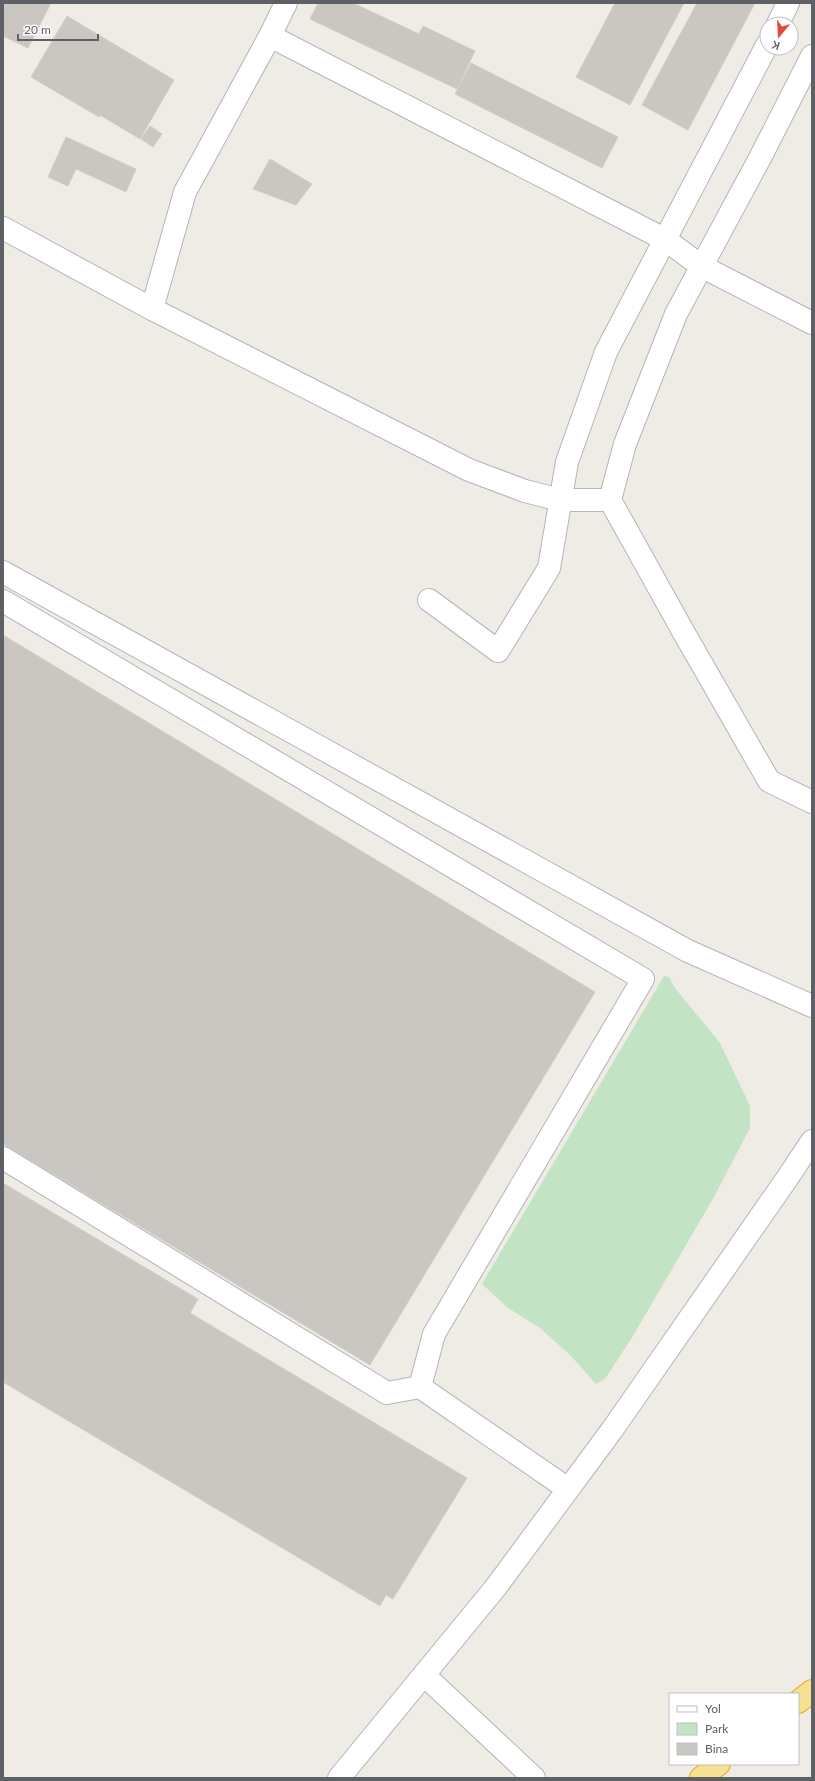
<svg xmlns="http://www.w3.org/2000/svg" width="815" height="1781" viewBox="0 0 815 1781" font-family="Lato,sans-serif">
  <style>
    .green { fill: #c3e4c4 }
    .building { fill: #cac7c2; stroke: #d3cec4 }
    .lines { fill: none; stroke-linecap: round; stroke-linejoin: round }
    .minor-casing { stroke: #b2b5b9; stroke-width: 24 }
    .highway-casing { stroke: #e5a90e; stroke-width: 24 }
    .minor { stroke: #fff; stroke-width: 22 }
    .highway { stroke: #f6e094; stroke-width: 22 }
  </style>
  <rect width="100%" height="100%" fill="#eeece5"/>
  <polygon class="green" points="664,976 669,977 675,988 720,1043 750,1106 750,1128 714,1197 633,1336 605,1379 596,1384 571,1356 540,1328 508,1308 482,1284"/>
  <g class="building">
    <polygon points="5,3 51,3 28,48 3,36 3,6"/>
    <polygon points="318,3 353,3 419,34 423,26 475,51 457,89 310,19"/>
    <polygon points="615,3 684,3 630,105 576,77"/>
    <polygon points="697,3 755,3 688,130 642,105"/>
    <polygon points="67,16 174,80 140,139 100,115 99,117 31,77"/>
    <polygon points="471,63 618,137 602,168 455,94"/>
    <polygon points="150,126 162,134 153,147 141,139"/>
    <polygon points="66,137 136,169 126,192 76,169 68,186 48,177"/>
    <polygon points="270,159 312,184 296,205 253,189"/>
    <polygon points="3,635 595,992 370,1365 3,1144"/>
    <polygon points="3,1183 198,1299 190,1313 467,1478 393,1599 386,1595 380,1606 3,1382"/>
  </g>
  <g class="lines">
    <g class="minor-casing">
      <g id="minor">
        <polyline points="778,24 788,3"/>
        <polyline points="270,36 666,240 701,266 812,323"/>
        <polyline points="812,56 761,156 676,314 625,444 610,500 684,633 769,781 812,802"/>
        <polyline points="3,228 152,309 469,470 525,491 560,500 610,500"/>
        <polyline points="152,309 185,192 270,36 286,3"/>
        <polyline points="3,572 688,951 812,1006"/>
        <polyline points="429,600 498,651 549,568 567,462 606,352 767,45"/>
        <polyline points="3,601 643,979 434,1334 420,1387"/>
        <polyline points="3,1158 387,1393 420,1387 568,1489"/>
        <polyline points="424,1675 534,1778"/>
        <polyline points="339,1778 496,1587 612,1430 786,1180 812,1141"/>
      </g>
    </g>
    <g class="highway-casing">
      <g id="highway">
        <polyline points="798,1702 812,1691"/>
        <polyline points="701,1778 719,1764"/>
      </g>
    </g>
    <use href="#minor" class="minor"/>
    <use href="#highway" class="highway"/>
  </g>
  <rect width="815" height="1781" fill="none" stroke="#5d6064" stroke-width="8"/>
  <rect x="669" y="1693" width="130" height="72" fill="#ffffff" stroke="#bebfc1"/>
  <rect x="677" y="1706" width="20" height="6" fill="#ffffff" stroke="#bebfc1"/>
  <text x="705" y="1713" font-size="12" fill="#5d6064">Yol</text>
  <rect x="677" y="1723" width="20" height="12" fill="#c3e4c4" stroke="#bebfc1"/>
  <text x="705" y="1733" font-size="12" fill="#5d6064">Park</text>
  <rect x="677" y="1743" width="20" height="12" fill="#cac7c2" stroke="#bebfc1"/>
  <text x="705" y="1753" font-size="12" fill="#5d6064">Bina</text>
  <g transform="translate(779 36) rotate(198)"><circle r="19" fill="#ffffff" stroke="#bebfc1"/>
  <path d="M0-3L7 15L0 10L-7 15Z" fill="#df4c3b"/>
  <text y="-6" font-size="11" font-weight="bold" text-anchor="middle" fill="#5d6064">K</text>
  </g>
  <path d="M18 34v6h80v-6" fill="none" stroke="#5d6064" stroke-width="2"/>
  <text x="24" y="34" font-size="12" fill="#5d6064" stroke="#ffffff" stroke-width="3" paint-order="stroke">20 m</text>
</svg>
